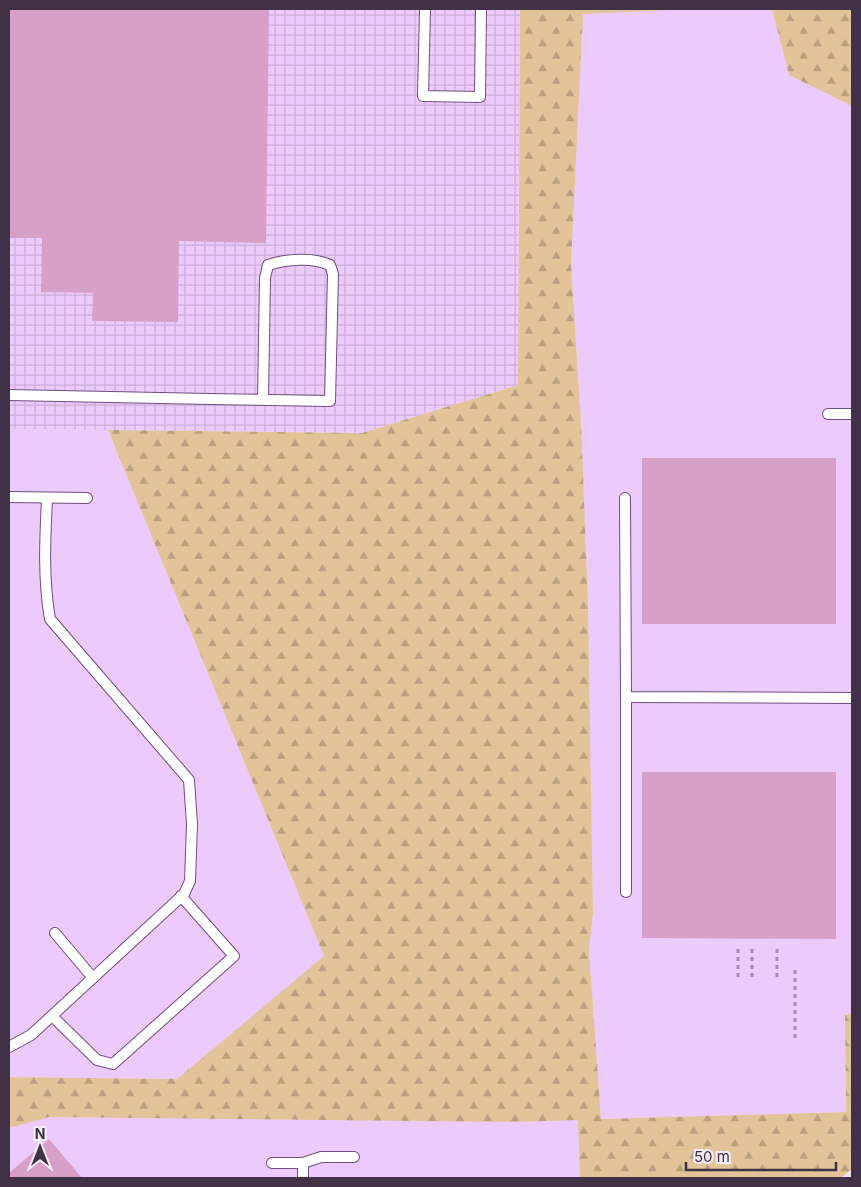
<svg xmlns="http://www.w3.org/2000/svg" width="861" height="1187" viewBox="0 0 861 1187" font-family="Inter,sans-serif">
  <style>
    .built { fill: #edcafc }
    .industrial { fill: url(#industrial-grid) }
    .forest { fill: url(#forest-firs) }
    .building { fill: #d6a0c8 }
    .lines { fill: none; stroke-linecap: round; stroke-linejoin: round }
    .service-casing { stroke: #704e7e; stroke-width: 12 }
    .path { stroke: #a28eaa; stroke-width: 3; stroke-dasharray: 4 4; stroke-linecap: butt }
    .service { stroke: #fff; stroke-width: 10 }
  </style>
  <defs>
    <pattern id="industrial-grid" width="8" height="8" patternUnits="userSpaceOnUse" patternTransform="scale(1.25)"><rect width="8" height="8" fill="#edcafc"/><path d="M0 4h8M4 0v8" fill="none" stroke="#ccaed9"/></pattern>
    <pattern id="forest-firs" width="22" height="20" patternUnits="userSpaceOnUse" patternTransform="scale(1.25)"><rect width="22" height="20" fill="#e3c499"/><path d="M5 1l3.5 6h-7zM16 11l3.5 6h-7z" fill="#baa07f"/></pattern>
  </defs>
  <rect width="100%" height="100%" fill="#f2dbfc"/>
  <g class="built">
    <polygon points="690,9 772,9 789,75 852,106 852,1013 845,1015 846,1112 601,1119 589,949 593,914 588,601 581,422 571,265 583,13"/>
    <polygon points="9,429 108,430 324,956 177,1079 9,1077"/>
    <polygon points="49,1117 578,1120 580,1178 9,1178 9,1128"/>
  </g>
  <polygon class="industrial" points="9,9 520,9 518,385 362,433 9,429"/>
  <g class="forest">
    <polygon points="520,9 690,9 583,14 571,265 581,422 588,601 593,914 589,949 601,1119 846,1112 845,1015 852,1013 852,1169 841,1178 580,1178 578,1120 513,1122 49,1117 9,1128 9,1077 177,1079 324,956 108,430 362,433 518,385"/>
    <polygon points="772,9 852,9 852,106 789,75"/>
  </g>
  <g class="building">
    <polygon points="9,9 269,9 266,243 179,241 178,322 92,321 93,293 41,292 42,238 9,238"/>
    <rect x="642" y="458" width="194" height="166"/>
    <polygon points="642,772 836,772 836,939 642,938"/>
    <polygon points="49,1139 82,1178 9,1178 9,1173"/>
  </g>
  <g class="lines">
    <g class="service-casing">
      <g id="service">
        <polyline points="425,9 423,96 480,97 481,9"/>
        <path d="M9,395C116,398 223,399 330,401L333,274L330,265C313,257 286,259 268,265L265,278L263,400"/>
        <polyline points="828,414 852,414"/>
        <polyline points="9,497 87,498"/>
        <polyline points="625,498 626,697 852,698"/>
        <polyline points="626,697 626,892"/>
        <polyline points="55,933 93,978"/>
        <polyline points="52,1016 97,1060 113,1064 234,956 181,896"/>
        <path d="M9,1047L31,1035L184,894L190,881L192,824L189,780L50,619C43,579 45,539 47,499"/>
        <polyline points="272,1163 303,1163 321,1157 354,1157"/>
        <polyline points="303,1178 303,1163"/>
      </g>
    </g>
    <g class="path">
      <polyline points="738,949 738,980"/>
      <polyline points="752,949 752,980"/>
      <polyline points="777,949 777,980"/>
      <polyline points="795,970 795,1038"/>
    </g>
    <use href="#service" class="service"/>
  </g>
  <rect width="861" height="1187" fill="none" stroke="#413147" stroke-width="20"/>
  <g transform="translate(40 1147)" stroke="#f6eefa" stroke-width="4" paint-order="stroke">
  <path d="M0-4L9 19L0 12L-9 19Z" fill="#413147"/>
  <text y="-8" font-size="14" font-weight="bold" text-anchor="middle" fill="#413147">N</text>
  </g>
  <path d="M686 1162v8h150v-8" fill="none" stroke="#413147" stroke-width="2.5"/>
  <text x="694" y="1162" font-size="15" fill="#413147" stroke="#f6eefa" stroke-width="4" paint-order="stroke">50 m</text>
</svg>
